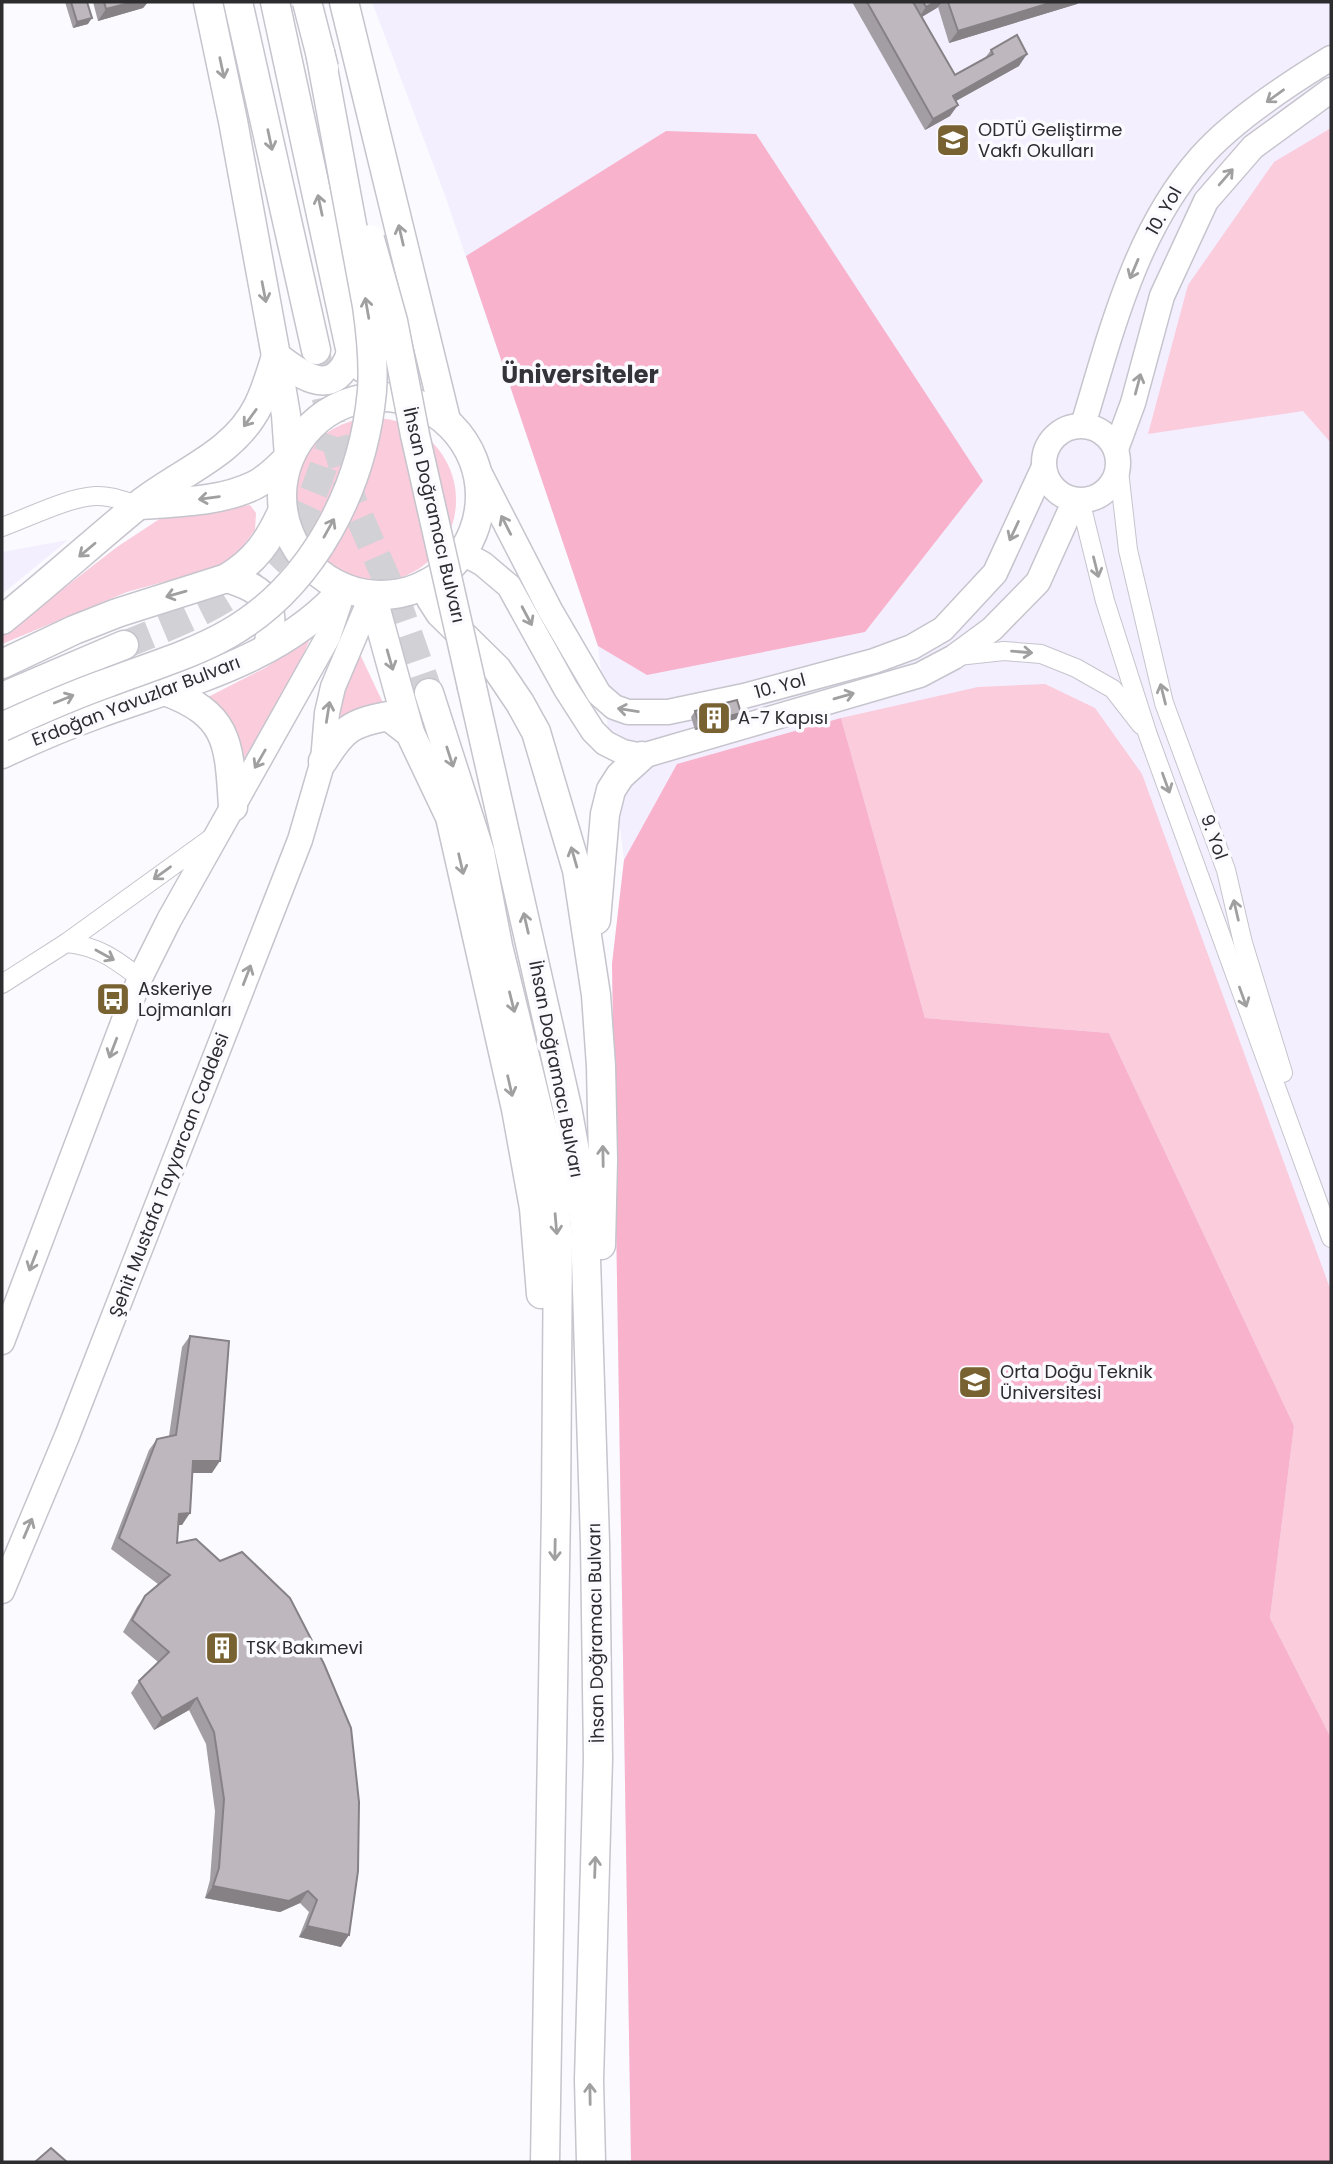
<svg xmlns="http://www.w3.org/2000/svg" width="1333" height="2164" viewBox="0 0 1333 2164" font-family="Poppins,sans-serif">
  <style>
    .built { fill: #f3efff }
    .green { fill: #faccdc }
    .forest { fill: #f8b2cb }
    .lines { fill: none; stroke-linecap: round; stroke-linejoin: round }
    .primary-tunnel { stroke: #d2d1d5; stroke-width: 28; stroke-dasharray: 28 14; stroke-linecap: butt }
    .street-casing { stroke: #c6c4cc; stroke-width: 20 }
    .secondary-casing { stroke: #c6c4cc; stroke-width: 27 }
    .primary-casing { stroke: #c6c4cc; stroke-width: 31 }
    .street { stroke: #fff; stroke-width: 18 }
    .secondary { stroke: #fff; stroke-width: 24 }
    .primary { stroke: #fff; stroke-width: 28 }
    .primary-bridge-casing { stroke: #c6c4cc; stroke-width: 31; stroke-linecap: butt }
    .primary-bridge { stroke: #fff; stroke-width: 28 }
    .wall { fill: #a39ea3 }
    .shaded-wall { fill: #858185 }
    .building { fill: #beb8be; stroke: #858185; stroke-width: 2 }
    .oneway { stroke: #a0a0a1 }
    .labels { text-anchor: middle; stroke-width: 7; stroke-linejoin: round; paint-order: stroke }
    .poi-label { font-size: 18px; fill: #2d2c2f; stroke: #fbfaff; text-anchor: start }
    .street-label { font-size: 18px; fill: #2d2c2f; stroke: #fbfaff }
    .district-label { font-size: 24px; font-weight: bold; fill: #35333a; stroke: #fbfaff }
  </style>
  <rect width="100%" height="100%" fill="#fbfaff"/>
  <g class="built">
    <polygon points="372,2 1331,2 1331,2162 631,2162 612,964 624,860 598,646 446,198"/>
    <polygon points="68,540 2,594 2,552"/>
  </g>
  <g class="green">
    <polygon points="1331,128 1331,443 1303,411 1148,434 1188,285 1274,162"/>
    <circle cx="374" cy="500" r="82"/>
    <polygon points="250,505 256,513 255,530 238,553 218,567 127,592 2,644 2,636 117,547 158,520 169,514 224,510"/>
    <path d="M310,639L295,673L244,759C240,733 229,714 208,697L265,668Z"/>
    <polygon points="357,648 385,707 333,726"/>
    <polygon points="1045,684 1095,708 1142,774 1331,1291 1331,1738 1270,1618 1294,1426 1109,1033 925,1018 841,718 978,687"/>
  </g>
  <g class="forest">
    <polygon points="666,131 756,134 983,481 865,632 647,675 598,646 466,256"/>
    <polygon points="841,718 925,1018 1109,1033 1294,1426 1270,1618 1331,1738 1331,2162 631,2162 612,964 624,860 677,764"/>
  </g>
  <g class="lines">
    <g class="primary-tunnel">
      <polyline points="317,356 334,436 353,502 400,610 429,693"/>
      <path d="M124,645C200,614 261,593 303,516C316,491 324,463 334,436"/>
    </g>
    <g class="street-casing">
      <g id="street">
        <polyline points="1118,462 1128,550 1164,703 1226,870 1243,943 1283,1073"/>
        <polyline points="1080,500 1105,601 1148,735 1331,1238"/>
        <path d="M2,527C30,517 66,498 95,496C110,495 124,501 138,505"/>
        <polyline points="958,656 1004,651 1041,654 1076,668 1113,689 1141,725"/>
        <path d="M66,943C98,946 115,959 140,978"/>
        <polyline points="2,984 66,943 214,836"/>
      </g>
    </g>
    <g class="secondary-casing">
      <g id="secondary">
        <path d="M1083,425C1111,333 1135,232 1200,158C1232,121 1290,83 1331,58"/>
        <circle cx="1081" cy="463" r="37"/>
        <polyline points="1116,449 1133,403 1162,296 1206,201 1253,147 1331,90"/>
        <polyline points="476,466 550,610 599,694 614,707 628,712 668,712 744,696 874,661 912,647 943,629 995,573 1043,469"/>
        <polyline points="463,553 483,564 509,586 566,689 593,731 605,743 623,752 642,756 920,675 954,657 992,629 1038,582 1075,500"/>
        <polyline points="2,1342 140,978 169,920 328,637 344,589"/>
        <polyline points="2,1591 67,1436 300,840 323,761 327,713 333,687 372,595"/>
      </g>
    </g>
    <g class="primary-casing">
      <g id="primary">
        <polyline points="208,2 233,121 276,356 286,415 289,457"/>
        <polyline points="238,2 316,350"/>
        <polyline points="275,2 351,353 363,368"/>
        <polyline points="344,2 446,420"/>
        <circle cx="381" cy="496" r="99"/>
        <path d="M140,505C177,502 221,502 255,485C269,478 279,467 289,457"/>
        <path d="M227,578C271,592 273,602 269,646"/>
        <polyline points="426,584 431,599 440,613 497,669 520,703 536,732 577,870 596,995 601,1066 603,1160 601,1245"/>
        <polyline points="372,595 410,733"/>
        <path d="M2,620C48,583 91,544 136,507C177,473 233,456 258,406C266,390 271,372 276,356C304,378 335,399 351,353"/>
        <path d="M2,664L74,630L117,613L227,578C256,560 268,542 282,512"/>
        <polyline points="472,687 567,1107 576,1157 585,1227 595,1542 598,1759 589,2080 591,2162"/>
        <path d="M165,691C230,715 229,744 233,807"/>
        <polyline points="429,693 480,852 498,946 550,1159 558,1238 556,1509 545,2162"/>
        <polyline points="2,697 124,645"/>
        <path d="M2,754C34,739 67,725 100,713C186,682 283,660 344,588"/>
        <path d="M323,761C343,729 351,723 388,716L410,733L450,817L516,1109L534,1208L541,1294"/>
        <polyline points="596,920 605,814 611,790 620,776 642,756"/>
      </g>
    </g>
    <use href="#street" class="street"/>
    <use href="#secondary" class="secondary"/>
    <use href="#primary" class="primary"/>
    <g class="primary-bridge-casing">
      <g id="primary-bridge">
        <polyline points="307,2 324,68"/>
        <polyline points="370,239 393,321 415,435 472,687"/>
        <path d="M2,727C37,711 73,695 110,682C149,667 191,655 228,634C314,585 363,487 372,391C374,363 371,334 367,306L320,52"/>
      </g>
    </g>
    <use href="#primary-bridge" class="primary-bridge"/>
  </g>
  <g class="wall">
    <polygon points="65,2 87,2 88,24 73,28"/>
    <polygon points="93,2 148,2 143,8 98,21"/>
    <polygon points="852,2 1079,2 1077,4 949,43 938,7 922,17 955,75 985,58 991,50 1019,66 956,101 950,116 925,130"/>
    <polygon points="695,711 741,713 736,719 695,730 691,717"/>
    <polygon points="190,1336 212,1473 192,1473 182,1525 178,1525 177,1543 341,1947 299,1937 309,1912 300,1903 280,1912 205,1898 210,1880 215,1811 206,1744 189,1710 154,1730 131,1693 139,1681 158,1662 123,1632 137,1607 145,1596 158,1584 111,1549 149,1450 157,1439 169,1436 182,1347"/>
  </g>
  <g class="shaded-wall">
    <polygon points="133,2 148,2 143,8 98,21 106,9"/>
    <polygon points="936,2 942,2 937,8 918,19 926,7"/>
    <polygon points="1053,2 1079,2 1077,4 949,43 958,31"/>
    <polygon points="92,18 88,24 73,28 77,22"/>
    <polygon points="1027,54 1019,66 945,107 953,96"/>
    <polygon points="958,105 950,116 925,130 933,119"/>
    <polygon points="741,713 736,719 695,730 699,724"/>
    <polygon points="193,1461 220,1461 212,1473 185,1473"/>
    <polygon points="190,1513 182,1525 170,1525 179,1514"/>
    <polygon points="197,1698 189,1710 154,1730 162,1718"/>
    <polygon points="213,1886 308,1891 300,1903 280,1912 205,1898"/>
    <polygon points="307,1926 349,1935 341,1947 299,1937"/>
  </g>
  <g class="building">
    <polygon points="71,2 87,2 92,18 77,22"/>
    <polygon points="104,2 133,2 106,9"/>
    <polygon points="867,2 913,2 955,75 993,54 991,50 1017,35 1027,54 953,96 958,105 933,119"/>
    <polygon points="923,2 936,2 926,7"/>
    <polygon points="948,2 1053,2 958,31"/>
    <polygon points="737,700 741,713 699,724 695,711"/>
    <polygon points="190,1336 229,1341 220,1461 193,1461 190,1513 179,1514 177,1543 196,1539 220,1561 242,1552 290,1598 324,1664 351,1728 359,1802 358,1871 349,1935 307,1926 317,1900 308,1891 289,1901 213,1886 219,1868 224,1799 214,1732 197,1698 162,1718 139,1681 169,1652 132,1620 145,1596 170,1575 119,1538 157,1439 176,1435"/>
    <polygon points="51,2148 67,2162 35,2162"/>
  </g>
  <defs><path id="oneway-shaft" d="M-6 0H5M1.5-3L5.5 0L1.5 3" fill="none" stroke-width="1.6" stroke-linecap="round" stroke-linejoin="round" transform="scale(1.75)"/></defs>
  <g class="oneway">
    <use href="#oneway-shaft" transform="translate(222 68) rotate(78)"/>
    <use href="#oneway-shaft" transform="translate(1275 96) rotate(144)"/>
    <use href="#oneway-shaft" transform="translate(270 140) rotate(78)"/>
    <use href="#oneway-shaft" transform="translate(1226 177) rotate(-49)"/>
    <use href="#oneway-shaft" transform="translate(320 205) rotate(-102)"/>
    <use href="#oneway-shaft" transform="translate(401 235) rotate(-103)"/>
    <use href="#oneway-shaft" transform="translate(1134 269) rotate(113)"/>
    <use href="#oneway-shaft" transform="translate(264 292) rotate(79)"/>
    <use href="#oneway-shaft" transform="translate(367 308) rotate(-100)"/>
    <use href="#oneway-shaft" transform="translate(1138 384) rotate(-75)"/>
    <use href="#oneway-shaft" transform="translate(250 418) rotate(126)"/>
    <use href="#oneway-shaft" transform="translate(209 498) rotate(172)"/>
    <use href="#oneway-shaft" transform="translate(506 525) rotate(-117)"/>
    <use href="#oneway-shaft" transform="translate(329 528) rotate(-61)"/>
    <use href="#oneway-shaft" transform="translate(1014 531) rotate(115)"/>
    <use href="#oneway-shaft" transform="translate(87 550) rotate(140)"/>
    <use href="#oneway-shaft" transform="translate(1096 567) rotate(76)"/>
    <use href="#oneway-shaft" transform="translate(176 594) rotate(164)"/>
    <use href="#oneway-shaft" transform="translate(527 616) rotate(62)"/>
    <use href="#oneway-shaft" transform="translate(1022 652) rotate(5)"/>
    <use href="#oneway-shaft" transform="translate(390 660) rotate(74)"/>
    <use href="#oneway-shaft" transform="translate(1163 694) rotate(-104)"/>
    <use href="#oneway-shaft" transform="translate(844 696) rotate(-16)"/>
    <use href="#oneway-shaft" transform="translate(64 699) rotate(-22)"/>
    <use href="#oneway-shaft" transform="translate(628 710) rotate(-171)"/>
    <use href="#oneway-shaft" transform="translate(328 712) rotate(-81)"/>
    <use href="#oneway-shaft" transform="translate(450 757) rotate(72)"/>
    <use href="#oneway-shaft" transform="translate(260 759) rotate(120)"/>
    <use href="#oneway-shaft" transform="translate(1166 783) rotate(70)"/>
    <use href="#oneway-shaft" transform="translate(574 857) rotate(-106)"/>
    <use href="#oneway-shaft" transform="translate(461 864) rotate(77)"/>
    <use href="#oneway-shaft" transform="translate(162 873) rotate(144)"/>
    <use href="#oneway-shaft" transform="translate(1236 910) rotate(-103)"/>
    <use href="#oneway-shaft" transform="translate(526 923) rotate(-103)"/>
    <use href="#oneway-shaft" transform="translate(105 955) rotate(29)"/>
    <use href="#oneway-shaft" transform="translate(247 975) rotate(-69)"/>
    <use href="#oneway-shaft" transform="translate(1243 997) rotate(70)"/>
    <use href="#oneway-shaft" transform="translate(512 1002) rotate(76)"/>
    <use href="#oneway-shaft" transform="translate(113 1048) rotate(111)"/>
    <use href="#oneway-shaft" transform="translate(510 1086) rotate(77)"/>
    <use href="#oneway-shaft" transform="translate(603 1156) rotate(-91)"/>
    <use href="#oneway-shaft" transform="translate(556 1224) rotate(85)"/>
    <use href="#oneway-shaft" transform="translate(33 1261) rotate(111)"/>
    <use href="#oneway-shaft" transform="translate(28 1528) rotate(-67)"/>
    <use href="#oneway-shaft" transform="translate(555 1550) rotate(91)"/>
    <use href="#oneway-shaft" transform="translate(595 1867) rotate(-88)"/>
    <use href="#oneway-shaft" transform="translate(590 2094) rotate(-91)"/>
  </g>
  <defs>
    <g id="school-square" transform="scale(1.75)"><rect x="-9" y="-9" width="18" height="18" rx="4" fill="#786232" stroke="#fbfaff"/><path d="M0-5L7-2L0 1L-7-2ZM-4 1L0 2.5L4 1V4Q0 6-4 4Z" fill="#fff"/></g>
    <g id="building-square" transform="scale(1.75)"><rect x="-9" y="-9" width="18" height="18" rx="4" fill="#786232" stroke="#fbfaff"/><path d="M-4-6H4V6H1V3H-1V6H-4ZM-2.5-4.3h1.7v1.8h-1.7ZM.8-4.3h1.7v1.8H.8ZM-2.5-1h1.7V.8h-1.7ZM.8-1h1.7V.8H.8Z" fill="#fff"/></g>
    <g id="bus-square" transform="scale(1.75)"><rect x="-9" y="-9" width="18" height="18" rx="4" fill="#786232" stroke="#fbfaff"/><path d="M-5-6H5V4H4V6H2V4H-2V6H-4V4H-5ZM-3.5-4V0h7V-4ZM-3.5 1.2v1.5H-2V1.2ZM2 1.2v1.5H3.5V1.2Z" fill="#fff"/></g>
    <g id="university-square" transform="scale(1.75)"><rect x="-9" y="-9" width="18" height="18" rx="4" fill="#786232" stroke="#fbfaff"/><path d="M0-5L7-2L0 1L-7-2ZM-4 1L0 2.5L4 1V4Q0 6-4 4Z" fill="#fff"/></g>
  </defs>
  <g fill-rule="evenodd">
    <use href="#school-square" x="953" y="140"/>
    <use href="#building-square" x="714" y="718"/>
    <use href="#bus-square" x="113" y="999"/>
    <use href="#university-square" x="975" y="1382"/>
    <use href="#building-square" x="222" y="1648"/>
  </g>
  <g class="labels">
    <g class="poi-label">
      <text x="978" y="136">ODTÜ Geliştirme<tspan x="978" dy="21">Vakfı Okulları</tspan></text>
      <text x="738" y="724">A-7 Kapısı</text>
      <text x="138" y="995">Askeriye<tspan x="138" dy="21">Lojmanları</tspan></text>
      <text x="1000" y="1378">Orta Doğu Teknik<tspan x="1000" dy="21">Üniversitesi</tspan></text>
      <text x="246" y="1654">TSK Bakımevi</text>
    </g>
    <g class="street-label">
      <text transform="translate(1164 211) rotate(-60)" y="6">10. Yol</text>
      <text transform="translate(434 515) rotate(77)" y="6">İhsan Doğramacı Bulvarı</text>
      <text transform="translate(780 686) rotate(-15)" y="6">10. Yol</text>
      <text transform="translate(136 701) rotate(-21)" y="6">Erdoğan Yavuzlar Bulvarı</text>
      <text transform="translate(1214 837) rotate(70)" y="6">9. Yol</text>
      <text transform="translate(556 1069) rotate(79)" y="6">İhsan Doğramacı Bulvarı</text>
      <text transform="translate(169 1175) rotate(-69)" y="6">Şehit Mustafa Tayyarcan Caddesi</text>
      <text transform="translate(596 1633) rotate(-91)" y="6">İhsan Doğramacı Bulvarı</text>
    </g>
    <g class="district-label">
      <text x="580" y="383">Üniversiteler</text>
    </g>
  </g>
  <rect width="1333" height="2164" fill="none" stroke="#2d2c2f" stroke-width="7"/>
</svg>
